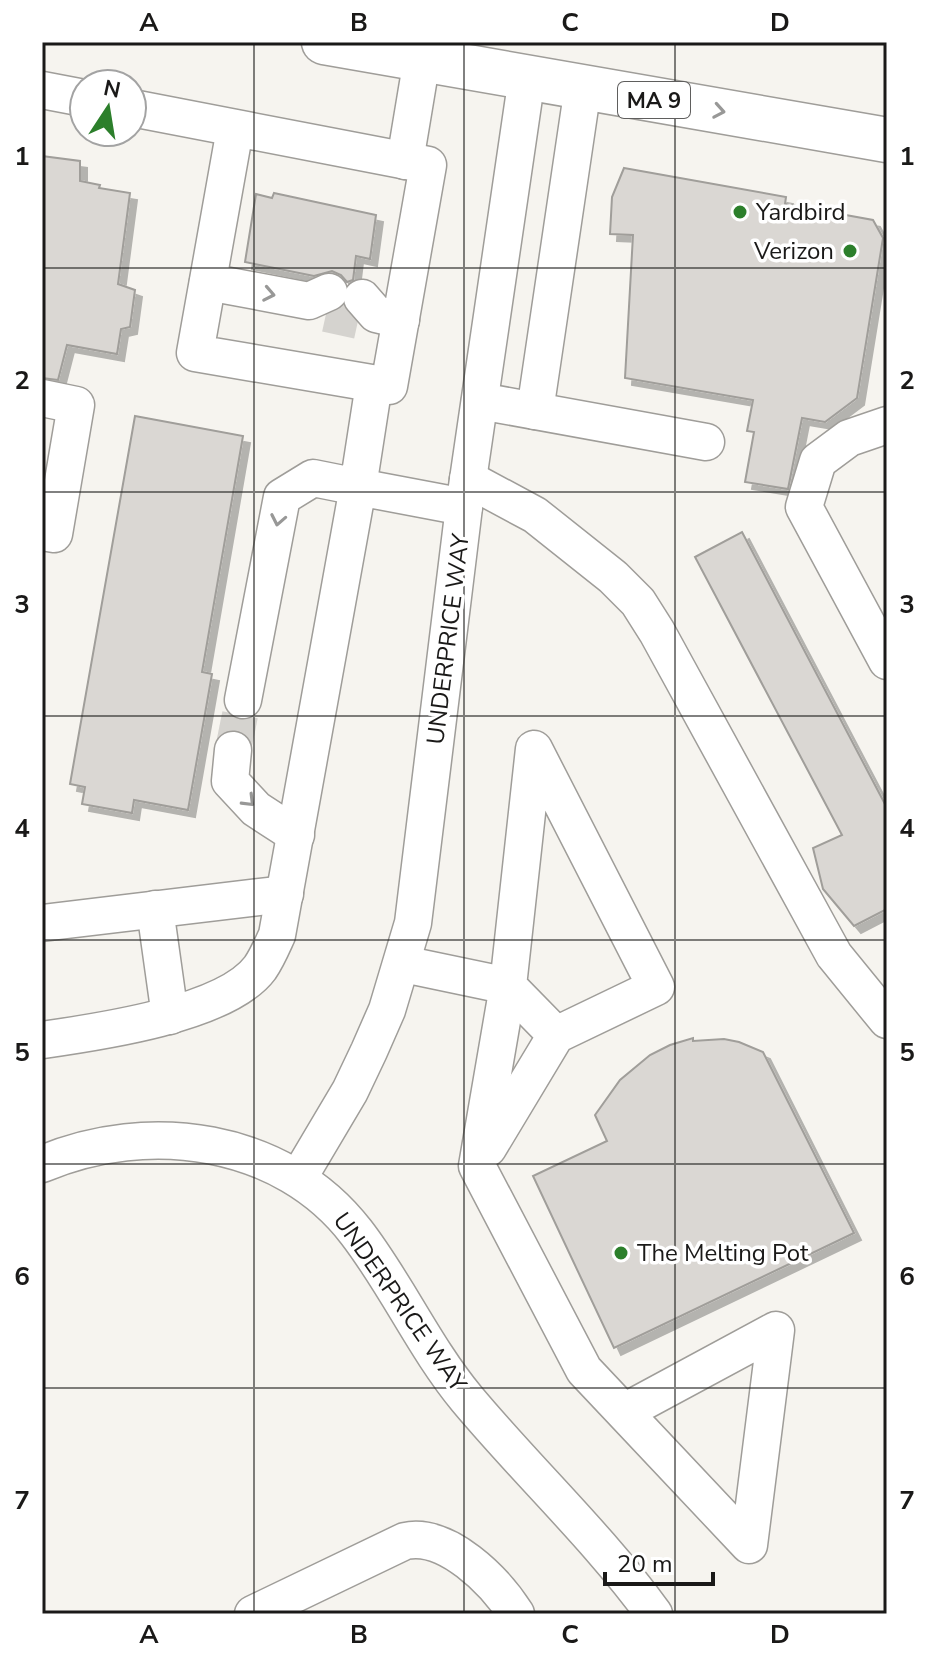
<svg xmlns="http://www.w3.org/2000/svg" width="929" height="1656" viewBox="0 0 929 1656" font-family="'Nunito Sans',sans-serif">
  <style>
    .building { fill: #dad7d3; stroke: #a09e9a; stroke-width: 2; filter: url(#shadow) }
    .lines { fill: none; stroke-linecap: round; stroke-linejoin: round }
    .minor-tunnel { stroke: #d5d3cf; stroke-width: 36; stroke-dasharray: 36 18; stroke-linecap: butt }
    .minor-casing { stroke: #9f9d99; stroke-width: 39 }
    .highway-casing { stroke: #9f9d99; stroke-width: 47 }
    .minor { stroke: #fff; stroke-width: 36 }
    .highway { stroke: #fff; stroke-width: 44 }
    .oneway { stroke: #989897 }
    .grid { fill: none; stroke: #1a1918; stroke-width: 2; stroke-opacity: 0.55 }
    .poi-dot { fill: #2c7f2b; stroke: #fff; stroke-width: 3 }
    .labels { text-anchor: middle; stroke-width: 7; stroke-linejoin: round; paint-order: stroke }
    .shield { fill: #fff; stroke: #5f5e5d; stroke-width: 2 }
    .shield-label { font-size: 22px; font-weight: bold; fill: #1a1918 }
    .poi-label { font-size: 24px; fill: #1a1918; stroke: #fff; text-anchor: start }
    .street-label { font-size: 24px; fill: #1a1918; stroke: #fff }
    .neatline { fill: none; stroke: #1a1918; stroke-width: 3 }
    .grid-label { font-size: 26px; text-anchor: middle; font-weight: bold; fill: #1a1918 }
  </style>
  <defs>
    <filter id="shadow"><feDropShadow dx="7" dy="7" stdDeviation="0" flood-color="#0004"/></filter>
  </defs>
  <rect width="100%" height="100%" fill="#f6f4ef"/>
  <g class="building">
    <polygon points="42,156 80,161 80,181 100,185 99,188 130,193 118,284 135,290 130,327 121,329 117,354 67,345 58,380 42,378"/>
    <polygon points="624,168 786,197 785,204 873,220 883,238 857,398 825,422 802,418 788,489 745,482 754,432 747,431 753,400 625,378 633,235 610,234 612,197"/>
    <polygon points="274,193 376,215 370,259 356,256 353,280 347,282 341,275 332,271 314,276 245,262 256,194 272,198"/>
    <polygon points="135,416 243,436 202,672 212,674 188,810 134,800 132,813 82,804 85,787 70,784"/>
    <polygon points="742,532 887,808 887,909 854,926 823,889 813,848 842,835 695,557"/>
    <polygon points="693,1038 693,1041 724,1039 739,1042 763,1052 854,1233 614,1348 533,1176 607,1141 595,1115 620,1080 650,1055 670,1045"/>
  </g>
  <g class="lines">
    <g class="minor-tunnel">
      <polyline points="326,314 358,321"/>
      <polyline points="233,750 243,700"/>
    </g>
    <g class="minor-casing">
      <g id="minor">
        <polyline points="42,90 84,98"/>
        <polyline points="132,108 428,165 389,386 195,353 235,129"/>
        <polyline points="405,161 422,59"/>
        <polyline points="208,282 309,301 329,292"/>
        <polyline points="362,298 376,314 401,320"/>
        <polyline points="42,398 76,405 54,534 42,532"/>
        <polyline points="480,401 706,442"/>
        <polyline points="535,411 583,87"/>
        <polyline points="887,425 849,438 818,461 804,507 887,661"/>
        <polyline points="468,479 535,515 613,577 638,602 657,632 834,955 887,1020"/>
        <polyline points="243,700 282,497 313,478 358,487 374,384"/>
        <polyline points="233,750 230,781 256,809 296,835"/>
        <polyline points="155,909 170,1016"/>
        <polyline points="42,923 285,894"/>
        <polyline points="403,964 508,986 477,1166 584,1370 749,1545 776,1330 624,1412"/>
        <path d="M42,1040C98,1032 226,1014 260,968C267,958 272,946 277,935L358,487L464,507"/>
        <polyline points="488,1148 556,1035 656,987 534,749 508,986 556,1035"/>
        <path d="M42,1164C148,1119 283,1137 356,1232C397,1285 424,1347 467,1399C528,1472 598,1537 654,1614"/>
        <polyline points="299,1177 350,1091 369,1051 387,1010 413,923 464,507 527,77"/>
        <path d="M253,1614L405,1541C447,1532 495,1581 516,1614"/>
      </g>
    </g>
    <g class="highway-casing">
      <polyline id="highway" points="324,42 887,140"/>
    </g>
    <use href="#minor" class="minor"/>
    <use href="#highway" class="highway"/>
  </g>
  <defs><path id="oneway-chevron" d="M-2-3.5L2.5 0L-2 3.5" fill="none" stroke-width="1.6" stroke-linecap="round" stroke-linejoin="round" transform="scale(2)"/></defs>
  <g class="oneway">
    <use href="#oneway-chevron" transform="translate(719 111) rotate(10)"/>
    <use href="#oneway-chevron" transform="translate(269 294) rotate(11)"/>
    <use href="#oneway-chevron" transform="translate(278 520) rotate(101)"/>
    <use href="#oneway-chevron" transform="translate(249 801) rotate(45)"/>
  </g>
  <path class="grid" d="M254,42V1614M464,42V1614M675,42V1614M42,268H887M42,492H887M42,716H887M42,940H887M42,1164H887M42,1388H887"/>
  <g class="poi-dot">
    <circle cx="740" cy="212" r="8"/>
    <circle cx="850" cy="251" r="8"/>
    <circle cx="621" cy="1253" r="8"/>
  </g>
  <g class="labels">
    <rect class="shield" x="618" y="82" width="72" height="36" rx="6"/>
    <g class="shield-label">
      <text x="654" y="108">MA 9</text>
    </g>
    <g class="poi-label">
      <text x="756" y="220">Yardbird</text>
      <text x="834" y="259" text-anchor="end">Verizon</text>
      <text x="637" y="1261">The Melting Pot</text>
    </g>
    <g class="street-label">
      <text transform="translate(448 639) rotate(-83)" y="8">UNDERPRICE WAY</text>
      <text transform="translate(400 1302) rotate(55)" y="8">UNDERPRICE WAY</text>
    </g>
  </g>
  <rect width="929" height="1656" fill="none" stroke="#ffffff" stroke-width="88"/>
  <g transform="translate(108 108) rotate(12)"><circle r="38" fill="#ffffff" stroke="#a3a3a3" stroke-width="2"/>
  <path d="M0-6L14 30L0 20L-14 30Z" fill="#2c7f2b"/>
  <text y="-12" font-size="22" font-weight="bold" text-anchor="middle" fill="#1a1918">N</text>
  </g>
  <path d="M605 1572v12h108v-12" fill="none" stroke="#1a1918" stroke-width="4"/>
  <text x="617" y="1572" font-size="24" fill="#1a1918" stroke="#ffffff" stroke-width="6" paint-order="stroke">20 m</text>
  <rect x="44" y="44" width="841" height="1568" class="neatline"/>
  <g class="grid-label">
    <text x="149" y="31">A</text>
    <text x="359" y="31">B</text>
    <text x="570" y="31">C</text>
    <text x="780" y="31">D</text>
    <text x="22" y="165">1</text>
    <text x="907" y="165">1</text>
    <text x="22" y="389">2</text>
    <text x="907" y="389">2</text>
    <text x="22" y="613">3</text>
    <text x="907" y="613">3</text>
    <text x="22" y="837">4</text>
    <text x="907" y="837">4</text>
    <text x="22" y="1061">5</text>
    <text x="907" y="1061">5</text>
    <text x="22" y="1285">6</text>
    <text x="907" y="1285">6</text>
    <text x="22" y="1509">7</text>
    <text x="907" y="1509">7</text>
    <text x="149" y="1643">A</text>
    <text x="359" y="1643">B</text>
    <text x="570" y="1643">C</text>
    <text x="780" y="1643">D</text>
  </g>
</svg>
